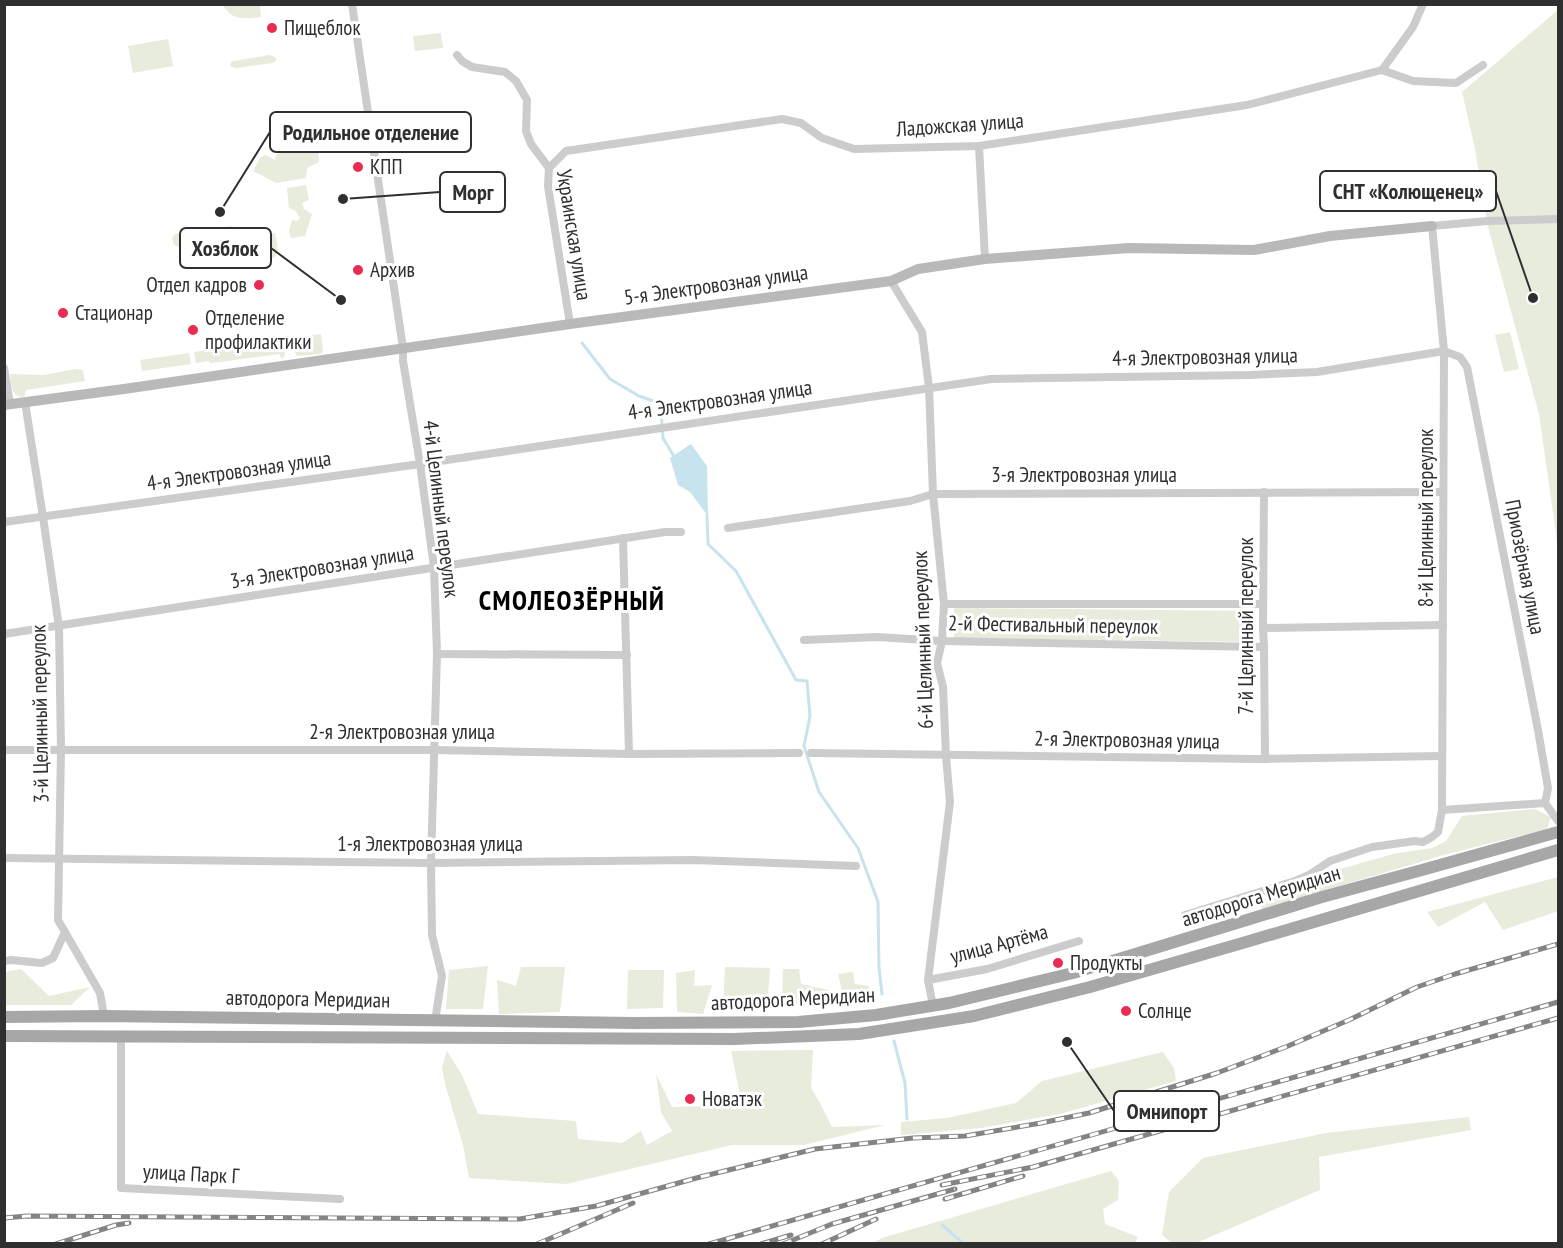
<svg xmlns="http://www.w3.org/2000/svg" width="1563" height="1248" viewBox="0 0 1563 1248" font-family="'PT Sans Narrow',sans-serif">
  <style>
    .green { fill: #e7ecdc }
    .water { fill: #c7e3ed }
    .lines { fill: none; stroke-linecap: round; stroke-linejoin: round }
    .stream { stroke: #c7e3ed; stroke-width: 3 }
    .street { stroke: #ccc; stroke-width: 8 }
    .secondary { stroke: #b9b9b9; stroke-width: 10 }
    .primary { stroke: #a7a7a7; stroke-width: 12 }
    .rail-casing { stroke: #848484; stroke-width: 5 }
    .rail { stroke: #fff; stroke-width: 3; stroke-dasharray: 9; stroke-linecap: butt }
    .poi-dot { fill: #ea2c53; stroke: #fff; stroke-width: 2 }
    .labels { text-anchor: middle; stroke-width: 6; stroke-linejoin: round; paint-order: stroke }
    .poi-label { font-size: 21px; fill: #2f2f2f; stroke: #fff; text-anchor: start }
    .street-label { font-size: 21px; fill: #2f2f2f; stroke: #fff }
    .district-label { font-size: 27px; font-weight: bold; letter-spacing: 1.5px; fill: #000; stroke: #fff }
    .leader { fill: none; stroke: #2f2f2f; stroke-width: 2 }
    .callout-dot { fill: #2f2f2f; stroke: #fff; stroke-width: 2 }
    .callout { fill: #fff; stroke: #2f2f2f; stroke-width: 2 }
    .callout-label { font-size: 22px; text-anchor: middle; font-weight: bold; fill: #2f2f2f }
  </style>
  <rect width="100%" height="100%" fill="#fff"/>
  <g class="green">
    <path d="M223,5H260L261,17C245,19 232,21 223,5Z"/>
    <polygon points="1558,10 1558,548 1539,414 1488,227 1475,149 1462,92"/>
    <polygon points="441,33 443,48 415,51 413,36"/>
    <polygon points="168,39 173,66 133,73 128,46"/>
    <polygon points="270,55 276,58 276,61 272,63 236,68 230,66 231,62 233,61"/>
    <polygon points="297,148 318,151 319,162 307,168 306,178 276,183 253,171 260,158 265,155 275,160 276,155 284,149"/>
    <polygon points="306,185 309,200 302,203 304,209 312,214 305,236 291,238 289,230 292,220 297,221 300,218 296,211 289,208 287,188"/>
    <path d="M231,226L240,229L245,239H250L252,237L275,233C276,239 279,249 277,254C275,259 263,262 258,261C254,259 254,255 253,252L230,256L231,265L205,269C196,265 197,253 196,245L180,247L174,245L172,238L175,234Z"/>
    <polygon points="1510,332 1519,369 1504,372 1495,335"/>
    <polygon points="321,334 323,351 321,354 298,356 296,355 291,338"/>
    <polygon points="283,339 285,355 282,359 279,354 220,362 210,363 209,361 196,363 194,352"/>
    <polygon points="189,353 191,364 142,371 140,360"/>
    <path d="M75,369L83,370L85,381L26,390L24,397C11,397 11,385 10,374L44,375Z"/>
    <polygon points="954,608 1253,611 1253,642 954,638"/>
    <polygon points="1535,809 1551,817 1547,829 1447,854 1262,909 1258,900 1313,884 1329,872 1393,854 1432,848 1446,841 1462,816"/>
    <polygon points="1558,877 1558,911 1503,930 1485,902 1438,927 1427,912"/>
    <polygon points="488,966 483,1009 446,1009 449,970"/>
    <polygon points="521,967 565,967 560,1012 499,1014 497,980 516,986"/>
    <polygon points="725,967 770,968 767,1009 723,1006"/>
    <polygon points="21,969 49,996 90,987 71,1005 5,1005 5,972"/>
    <polygon points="783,969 799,969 801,984 829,990 822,1004 782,1003"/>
    <polygon points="628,970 664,970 663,1008 627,1009"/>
    <polygon points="695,970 694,986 712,985 703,1014 677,1012 676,973"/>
    <polygon points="853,972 855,984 869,986 866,1004 845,1004 838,974"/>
    <polygon points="813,1050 811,1088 820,1103 832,1127 885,1125 804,1145 732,1145 566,1184 469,1178 463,1145 445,1084 442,1067 447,1051 462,1075 478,1114 576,1121 578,1139 622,1143 641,1131 647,1145 672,1131 661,1112 656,1074 672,1107 742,1105 731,1051"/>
    <polygon points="1163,1052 1174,1068 1176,1081 1060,1114 981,1128 901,1135 901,1122 947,1118 1016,1103 1042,1081"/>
    <polygon points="1469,1117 1471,1130 1319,1157 1320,1190 1196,1243 1172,1243 1162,1235 1169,1192 1203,1158 1326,1133"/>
    <polygon points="1111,1171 1119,1181 1118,1200 1103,1209 1105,1224 1138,1237 1135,1243 873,1243 882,1238"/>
  </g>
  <polygon class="water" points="691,444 707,466 708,516 690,492 678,485 670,458"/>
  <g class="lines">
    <g class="stream">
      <polyline points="582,343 610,379 639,396 656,402 661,412 663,438 675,458"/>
      <polyline points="707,515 708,544 736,571 796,680 807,681 810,716 804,746 819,792 858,848 878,902 879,968 882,994"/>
      <polyline points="894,1041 905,1083 907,1119"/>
      <polyline points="942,1225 964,1244"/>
    </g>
    <g class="street">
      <polyline points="352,4 397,308 403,348 403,361 420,464 434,567 437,654 431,863 432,935 442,976 435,1021"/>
      <polyline points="457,55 462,61 472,67 505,72 516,81 527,100 526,131 531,144 549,168 548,186 570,324"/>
      <polyline points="1382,70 1413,81 1456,83 1483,65"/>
      <polyline points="979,146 985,259"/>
      <polyline points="549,168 566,151 782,119 801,123 822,138 854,149 979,146 1247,105 1382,70 1413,27 1423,4"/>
      <polyline points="891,281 922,332 929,388 933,494 944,604 942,641 937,663 943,687 946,756 950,802 928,980 933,1006"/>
      <polyline points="4,368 10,404"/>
      <polyline points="25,402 43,517 59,627 61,750 58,920 100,993 104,1016"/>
      <polyline points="1264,492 1263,628 1264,647 1265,759"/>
      <polyline points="4,522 420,464 991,379 1249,375 1317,372 1444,351 1460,357 1467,367 1538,730 1548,788 1545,803"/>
      <polyline points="728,528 910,501 933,494 1443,492"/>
      <polyline points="623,538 629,754"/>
      <polyline points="944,604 1263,604"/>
      <polyline points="1263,628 1443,625"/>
      <polyline points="4,634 665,532 681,532"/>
      <polyline points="804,640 878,637 942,641 1264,647"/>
      <polyline points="437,654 627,655"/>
      <polyline points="4,750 434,750 629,754 799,753"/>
      <polyline points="811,753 1257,759 1442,756"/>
      <polyline points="1442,810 1545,803 1558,821"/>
      <polyline points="4,858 431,863 693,860 856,866"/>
      <polyline points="1185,915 1295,881 1309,875 1330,861 1372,847 1415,841 1423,842 1432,837 1438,832 1442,810 1444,351 1432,226 1487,221 1558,219"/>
      <polyline points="4,961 11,960 42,963 53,958 65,932"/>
      <polyline points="928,980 987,969 1079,941"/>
      <polyline points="121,1036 121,1188 340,1199"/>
    </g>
    <polyline class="secondary" points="4,405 124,389 570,324 891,281 918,269 985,259 1129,248 1254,250 1330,236 1432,226"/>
    <g class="primary">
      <polyline points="4,1017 104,1016 634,1023 798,1022 876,1015 949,1003 1073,973 1322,897 1422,870 1558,832"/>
      <polyline points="4,1036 734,1039 859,1034 974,1016 1090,987 1246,942 1558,850"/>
    </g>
    <g class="rail-casing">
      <g id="rail">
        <polyline points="942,1185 1033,1167 1558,1018"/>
        <polyline points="945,1199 1023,1176"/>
        <polyline points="4,1218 27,1216 520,1219 596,1206 700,1177 815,1149 913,1138 965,1136 1041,1123 1089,1113 1217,1073 1288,1046 1349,1020 1417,987 1455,974 1558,944"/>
        <polyline points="56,1244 116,1225 129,1223"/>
        <polyline points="537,1244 633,1203"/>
        <polyline points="709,1244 1558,1002"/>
        <polyline points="761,1244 791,1235"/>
        <polyline points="783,1244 832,1224 955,1189"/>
        <polyline points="822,1244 876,1219"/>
      </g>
    </g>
    <use href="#rail" class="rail"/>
  </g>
  <g class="poi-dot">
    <circle cx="272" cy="28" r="6"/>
    <circle cx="358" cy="167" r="6"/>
    <circle cx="358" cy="270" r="6"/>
    <circle cx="259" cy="285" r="6"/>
    <circle cx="63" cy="313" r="6"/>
    <circle cx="193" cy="330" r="6"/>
    <circle cx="1058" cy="963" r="6"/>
    <circle cx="1126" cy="1011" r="6"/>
    <circle cx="690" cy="1099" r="6"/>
  </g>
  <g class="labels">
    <g class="poi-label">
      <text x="284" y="35">Пищеблок</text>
      <text x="370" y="174">КПП</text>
      <text x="370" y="277">Архив</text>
      <text x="247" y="292" text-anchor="end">Отдел кадров</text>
      <text x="75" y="320">Стационар</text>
      <text x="205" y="325">Отделение<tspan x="205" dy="24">профилактики</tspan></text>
      <text x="1070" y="970">Продукты</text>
      <text x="1138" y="1018">Солнце</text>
      <text x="702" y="1106">Новатэк</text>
    </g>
    <g class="street-label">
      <text transform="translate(960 125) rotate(-4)" y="7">Ладожская улица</text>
      <text transform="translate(574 235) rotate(81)" y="7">Украинская улица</text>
      <text transform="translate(716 285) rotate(-8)" y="7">5-я Электровозная улица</text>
      <text transform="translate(1205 357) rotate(-1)" y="7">4-я Электровозная улица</text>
      <text transform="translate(720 400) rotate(-8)" y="7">4-я Электровозная улица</text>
      <text transform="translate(239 471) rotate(-8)" y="7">4-я Электровозная улица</text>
      <text x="1084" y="482">3-я Электровозная улица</text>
      <text transform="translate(441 509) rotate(83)" y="7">4-й Целинный переулок</text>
      <text transform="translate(1426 518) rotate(-90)" y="7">8-й Целинный переулок</text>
      <text transform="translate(322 567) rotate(-9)" y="7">3-я Электровозная улица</text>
      <text transform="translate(1525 567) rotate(79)" y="7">Приозёрная улица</text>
      <text transform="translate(1053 625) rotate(1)" y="7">2-й Фестивальный переулок</text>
      <text transform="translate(1246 626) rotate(-90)" y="7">7-й Целинный переулок</text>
      <text transform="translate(923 640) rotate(-92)" y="7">6-й Целинный переулок</text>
      <text transform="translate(40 714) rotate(-91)" y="7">3-й Целинный переулок</text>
      <text x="402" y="739">2-я Электровозная улица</text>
      <text transform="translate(1127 740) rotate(1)" y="7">2-я Электровозная улица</text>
      <text x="430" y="851">1-я Электровозная улица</text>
      <text transform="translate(1261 896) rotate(-17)" y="7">автодорога Меридиан</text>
      <text transform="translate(999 944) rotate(-15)" y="7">улица Артёма</text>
      <text transform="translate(308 999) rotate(1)" y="7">автодорога Меридиан</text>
      <text transform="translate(793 999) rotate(-3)" y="7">автодорога Меридиан</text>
      <text transform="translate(191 1174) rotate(3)" y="7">улица Парк Г</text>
    </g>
    <g class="district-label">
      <text x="572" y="610">СМОЛЕОЗЁРНЫЙ</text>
    </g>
  </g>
  <path class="leader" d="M220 212L270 132M1533 298L1496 191M343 199L440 192M341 300L271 248M1067 1042L1114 1111"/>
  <g class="callout-dot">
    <circle cx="220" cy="212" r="6"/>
    <circle cx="1533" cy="298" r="6"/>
    <circle cx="343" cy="199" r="6"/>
    <circle cx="341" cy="300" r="6"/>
    <circle cx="1067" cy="1042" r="6"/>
  </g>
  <g class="callout">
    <rect x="270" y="112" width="201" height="40" rx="6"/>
    <rect x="1320" y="171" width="176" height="40" rx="6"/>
    <rect x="440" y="172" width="65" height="40" rx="6"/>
    <rect x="180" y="228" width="91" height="40" rx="6"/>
    <rect x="1114" y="1091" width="105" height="40" rx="6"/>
  </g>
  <g class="callout-label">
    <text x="371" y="140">Родильное отделение</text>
    <text x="1408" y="199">СНТ «Колющенец»</text>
    <text x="473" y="200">Морг</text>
    <text x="225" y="256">Хозблок</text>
    <text x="1167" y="1119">Омнипорт</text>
  </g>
  <rect width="1563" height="1248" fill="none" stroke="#2f2f2f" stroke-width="12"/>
</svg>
